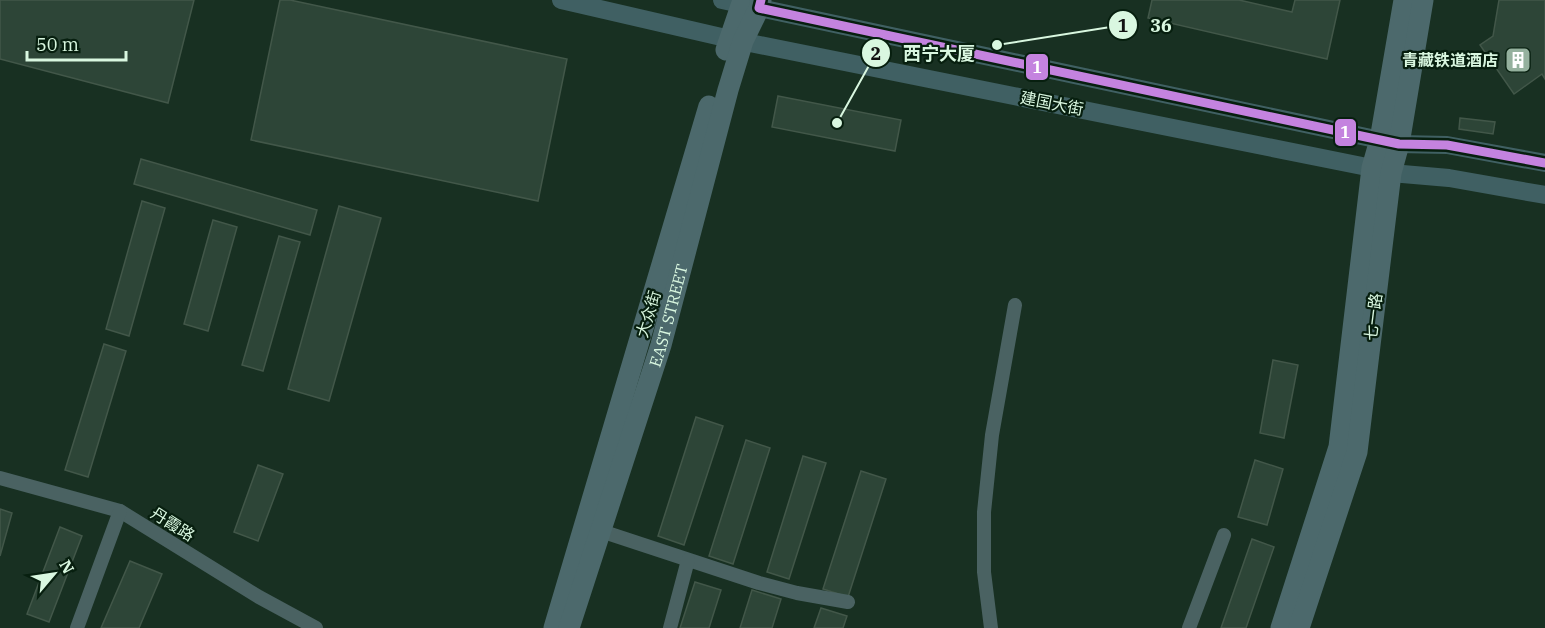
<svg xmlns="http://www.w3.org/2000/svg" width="1545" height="628" viewBox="0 0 1545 628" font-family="'IBM Plex Serif','Noto Sans SC',serif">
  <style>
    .building { fill: #2d4537; stroke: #425749; stroke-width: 1.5 }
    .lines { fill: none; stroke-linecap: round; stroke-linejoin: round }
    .street { stroke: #4a6262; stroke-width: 14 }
    .secondary { stroke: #406063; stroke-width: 18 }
    .primary { stroke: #4c696c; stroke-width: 21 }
    .bus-1-casing { stroke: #071f0f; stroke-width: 14 }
    .bus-1 { stroke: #c483df; stroke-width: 9 }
    .labels { text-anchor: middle; stroke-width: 4.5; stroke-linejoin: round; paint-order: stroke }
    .poi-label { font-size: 16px; font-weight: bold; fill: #d9f7e0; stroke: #071f0f; text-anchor: end }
    .street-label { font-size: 16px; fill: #d9f7e0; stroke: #071f0f }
    .leader { fill: none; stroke: #d9f7e0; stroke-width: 2 }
    .callout-dot { fill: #d9f7e0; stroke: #071f0f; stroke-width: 2 }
    .mark-label { font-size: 18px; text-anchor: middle; font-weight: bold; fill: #111 }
    .callout-label { font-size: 18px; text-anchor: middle; font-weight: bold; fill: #d9f7e0; stroke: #071f0f; stroke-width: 4.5; stroke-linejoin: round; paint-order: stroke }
    .line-badge { stroke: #071f0f; stroke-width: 2 }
    .badge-label { font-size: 16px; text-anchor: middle; font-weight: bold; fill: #fff }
  </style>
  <rect width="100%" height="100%" fill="#183022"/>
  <g class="building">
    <polygon points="0,0 194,0 168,103 0,59"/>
    <polygon points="280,0 290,0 567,59 538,201 251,140"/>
    <polygon points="1152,0 1239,0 1292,12 1295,0 1340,0 1327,59 1148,18"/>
    <polygon points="1499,0 1545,0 1545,79 1542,74 1514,94 1480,45 1493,36"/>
    <polygon points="778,96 901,120 895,151 772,127"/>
    <polygon points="1460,118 1495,122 1493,134 1459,129"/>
    <polygon points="141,159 317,210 310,235 134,184"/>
    <polygon points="142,201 165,208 129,336 106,329"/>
    <polygon points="339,206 381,218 329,401 288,389"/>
    <polygon points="213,220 237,227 208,331 184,324"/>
    <polygon points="279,236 300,242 263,371 242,365"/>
    <polygon points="104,344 126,351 88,477 65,470"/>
    <polygon points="1273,360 1298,365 1284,438 1260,433"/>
    <polygon points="696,417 723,426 684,545 658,536"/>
    <polygon points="746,440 770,448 733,564 709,556"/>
    <polygon points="803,456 826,463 789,579 767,572"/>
    <polygon points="1255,460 1283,469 1267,525 1238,517"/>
    <polygon points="258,465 283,474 258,541 234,532"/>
    <polygon points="861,471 886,479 848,597 823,589"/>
    <polygon points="0,509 12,513 0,556"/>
    <polygon points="60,527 82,536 49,622 27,614"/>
    <polygon points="1252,539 1274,547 1246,628 1221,628"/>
    <polygon points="130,561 162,574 139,628 101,628"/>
    <polygon points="695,582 721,590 709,628 680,628"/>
    <polygon points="752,590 781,599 772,628 740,628"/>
    <polygon points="821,608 847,616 843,628 814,628"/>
  </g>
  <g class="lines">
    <g class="street">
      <polyline points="0,478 120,511 259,597 316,628"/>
      <polyline points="601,531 759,583 797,593 848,602"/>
      <polyline points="77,628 120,511"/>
      <polyline points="670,628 688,560"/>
      <polyline points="991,628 984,572 984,512 992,435 1015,305"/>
      <polyline points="1189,628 1224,535"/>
    </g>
    <g class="secondary">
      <polyline points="561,0 730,39 1372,168 1391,173 1449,178 1545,195"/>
      <polyline points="722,0 1399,144 1447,145 1545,163"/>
    </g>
    <g class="primary">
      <polyline points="726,50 743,0"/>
      <polyline points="554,628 709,106"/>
      <path id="s1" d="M569,628L661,345L728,90L743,41L759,8L761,0"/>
      <polyline points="1281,628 1339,447 1372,168 1380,140 1404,0"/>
      <polyline points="1299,628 1357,452 1391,173 1399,144 1423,0"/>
    </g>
    <g class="bus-1-casing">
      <polyline id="bus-1" points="761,0 759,8 1399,144 1447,145 1545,163"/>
    </g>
    <use href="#bus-1" class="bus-1"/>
  </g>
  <defs>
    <g id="building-square" transform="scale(1.35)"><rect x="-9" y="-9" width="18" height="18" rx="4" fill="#95b19e" stroke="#071f0f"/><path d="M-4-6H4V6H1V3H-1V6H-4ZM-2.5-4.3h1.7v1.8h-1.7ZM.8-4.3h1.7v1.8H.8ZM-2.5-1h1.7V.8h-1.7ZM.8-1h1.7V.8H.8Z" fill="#fff"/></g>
  </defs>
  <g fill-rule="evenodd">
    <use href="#building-square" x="1518" y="60"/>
  </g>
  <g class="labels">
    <g class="poi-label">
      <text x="1498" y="66">青藏铁道酒店</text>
    </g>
    <g class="street-label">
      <text transform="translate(1052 103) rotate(11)" y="6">建国大街</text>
      <text transform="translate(648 314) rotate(-73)" y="6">大众街</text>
      <text dy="6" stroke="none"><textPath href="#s1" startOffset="328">EAST STREET</textPath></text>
      <text transform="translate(1373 317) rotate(-83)" y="6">七一路</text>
      <text transform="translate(173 524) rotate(32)" y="6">丹霞路</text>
    </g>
  </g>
  <path class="leader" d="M997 45L1123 25M837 123L876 53"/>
  <g class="callout-dot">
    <circle cx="997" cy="45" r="6"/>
    <circle cx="837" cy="123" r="6"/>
    <circle cx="1123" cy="25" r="15"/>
    <circle cx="876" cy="53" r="15"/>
  </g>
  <g class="mark-label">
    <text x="1123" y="32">1</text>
    <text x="876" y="60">2</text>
  </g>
  <g class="callout-label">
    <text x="1161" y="32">36</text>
    <text x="939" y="60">西宁大厦</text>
  </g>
  <g class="line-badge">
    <rect x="1025" y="53" width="24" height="28" rx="6" fill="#c483df"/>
    <rect x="1334" y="118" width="23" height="29" rx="6" fill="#c483df"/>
  </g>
  <g class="badge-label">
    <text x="1037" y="73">1</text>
    <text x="1345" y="138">1</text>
  </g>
  <g transform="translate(54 574) rotate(61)" stroke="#071f0f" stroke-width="4.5" paint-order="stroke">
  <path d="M0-4.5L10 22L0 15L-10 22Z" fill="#d9f7e0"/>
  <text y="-9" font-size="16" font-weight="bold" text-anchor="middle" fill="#d9f7e0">N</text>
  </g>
  <path d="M27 51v9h99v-9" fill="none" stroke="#d9f7e0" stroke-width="3"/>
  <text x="36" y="51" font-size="18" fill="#d9f7e0" stroke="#071f0f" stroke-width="4.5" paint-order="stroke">50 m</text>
</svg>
